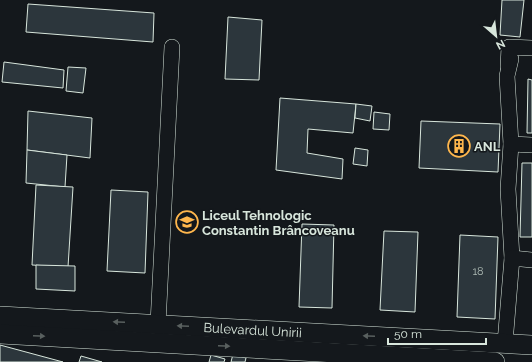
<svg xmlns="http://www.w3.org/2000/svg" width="532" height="362" viewBox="0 0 532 362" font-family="Raleway,sans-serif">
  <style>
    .building { fill: #2c363c; stroke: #d8e6dc }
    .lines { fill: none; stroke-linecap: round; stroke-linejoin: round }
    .minor-casing { stroke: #d8e6dc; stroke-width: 16 }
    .major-casing { stroke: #d8e6dc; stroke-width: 20 }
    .minor { stroke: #14181c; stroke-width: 15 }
    .major { stroke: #14181c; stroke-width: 19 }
    .oneway { fill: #59605f }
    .labels { text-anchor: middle; stroke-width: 3; stroke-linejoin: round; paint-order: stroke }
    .number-label { font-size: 11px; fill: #adbab4 }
    .poi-label { font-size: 13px; font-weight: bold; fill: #d8e6dc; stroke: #14181c; text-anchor: start }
    .street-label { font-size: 13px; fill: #d8e6dc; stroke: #14181c }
  </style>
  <rect width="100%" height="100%" fill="#14181c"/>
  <g class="building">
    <polygon points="502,0 524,0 520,37 500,35"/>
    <polygon points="28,4 154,13 153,42 26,32"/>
    <polygon points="228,17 262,20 259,80 225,79"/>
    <polygon points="4,62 64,70 63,88 2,82"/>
    <polygon points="68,67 86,68 83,93 66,91"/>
    <polygon points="528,79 532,80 532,133 527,133"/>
    <polygon points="280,98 356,104 353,133 308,129 307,153 343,159 342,179 276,170"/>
    <polygon points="356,104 372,106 370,121 355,118"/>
    <polygon points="28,111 92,118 90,158 27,150"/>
    <polygon points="374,112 390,114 389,130 373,129"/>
    <polygon points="421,121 500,124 498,172 419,168"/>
    <polygon points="355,148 368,150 367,166 353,164"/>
    <polygon points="27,150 67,155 65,187 26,183"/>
    <polygon points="522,163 532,163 532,237 520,237"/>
    <polygon points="36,185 73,187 68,267 32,265"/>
    <polygon points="111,190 148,192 145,273 107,271"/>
    <polygon points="302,224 334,225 332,308 299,307"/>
    <polygon points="384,231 418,232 415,312 380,310"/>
    <polygon points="460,235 498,237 495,319 457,317"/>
    <polygon points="36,265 75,266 75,291 36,289"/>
    <polygon points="0,345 63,362 0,362"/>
    <polygon points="233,354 246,358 245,362 231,362"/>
    <polygon points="211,355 225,359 224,362 209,362"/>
    <polygon points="81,356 102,362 79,362"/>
  </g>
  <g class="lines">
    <g class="minor-casing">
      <g id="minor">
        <polyline points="511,59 507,76 511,144 508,189 512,258"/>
        <polyline points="508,67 509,47 532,48"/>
        <polyline points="511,144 532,145"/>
        <polyline points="158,324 172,47"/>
        <polyline points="505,343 512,258 532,260"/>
      </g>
    </g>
    <g class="major-casing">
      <g id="major">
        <path id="s1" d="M0,316L532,345"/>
        <polyline points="0,334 495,362"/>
      </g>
    </g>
    <use href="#minor" class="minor"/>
    <use href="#major" class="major"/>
  </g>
  <defs><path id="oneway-solid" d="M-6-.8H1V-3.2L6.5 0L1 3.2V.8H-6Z"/></defs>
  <g class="oneway">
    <use href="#oneway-solid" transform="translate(119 322) rotate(-177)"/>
    <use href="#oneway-solid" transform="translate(183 326) rotate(-177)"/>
    <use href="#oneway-solid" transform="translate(39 336) rotate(3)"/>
    <use href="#oneway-solid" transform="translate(369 336) rotate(-177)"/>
    <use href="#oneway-solid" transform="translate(224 346) rotate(3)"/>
  </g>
  <defs>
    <g id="building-ring" transform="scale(1.15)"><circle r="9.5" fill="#14181c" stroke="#ffb74d" stroke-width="1.5"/><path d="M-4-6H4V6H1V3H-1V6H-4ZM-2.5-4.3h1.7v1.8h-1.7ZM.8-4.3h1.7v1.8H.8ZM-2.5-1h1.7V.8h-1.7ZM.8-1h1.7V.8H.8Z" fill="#ffb74d"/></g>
    <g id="school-ring" transform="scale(1.15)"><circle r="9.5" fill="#14181c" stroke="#ffb74d" stroke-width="1.5"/><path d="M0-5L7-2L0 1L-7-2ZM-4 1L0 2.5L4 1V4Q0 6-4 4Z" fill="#ffb74d"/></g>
  </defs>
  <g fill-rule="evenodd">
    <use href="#building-ring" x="459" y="146"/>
    <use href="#school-ring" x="187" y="222"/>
  </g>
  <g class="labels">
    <g class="number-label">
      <text x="478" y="275">18</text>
    </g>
    <g class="poi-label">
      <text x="474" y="151">ANL</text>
      <text x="202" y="220">Liceul Tehnologic<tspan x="202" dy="15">Constantin Brâncoveanu</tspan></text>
    </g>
    <g class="street-label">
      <text dy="5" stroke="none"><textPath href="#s1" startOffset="253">Bulevardul Unirii</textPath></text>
    </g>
  </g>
  <g transform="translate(496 36) rotate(152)" stroke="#14181c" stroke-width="3" paint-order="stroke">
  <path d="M0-3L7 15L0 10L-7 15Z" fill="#d8e6dc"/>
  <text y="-6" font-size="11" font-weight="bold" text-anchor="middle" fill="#d8e6dc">N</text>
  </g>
  <path d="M388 338v6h98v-6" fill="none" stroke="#d8e6dc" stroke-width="2"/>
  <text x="394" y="338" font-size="12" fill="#d8e6dc" stroke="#14181c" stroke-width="3" paint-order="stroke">50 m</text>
</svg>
